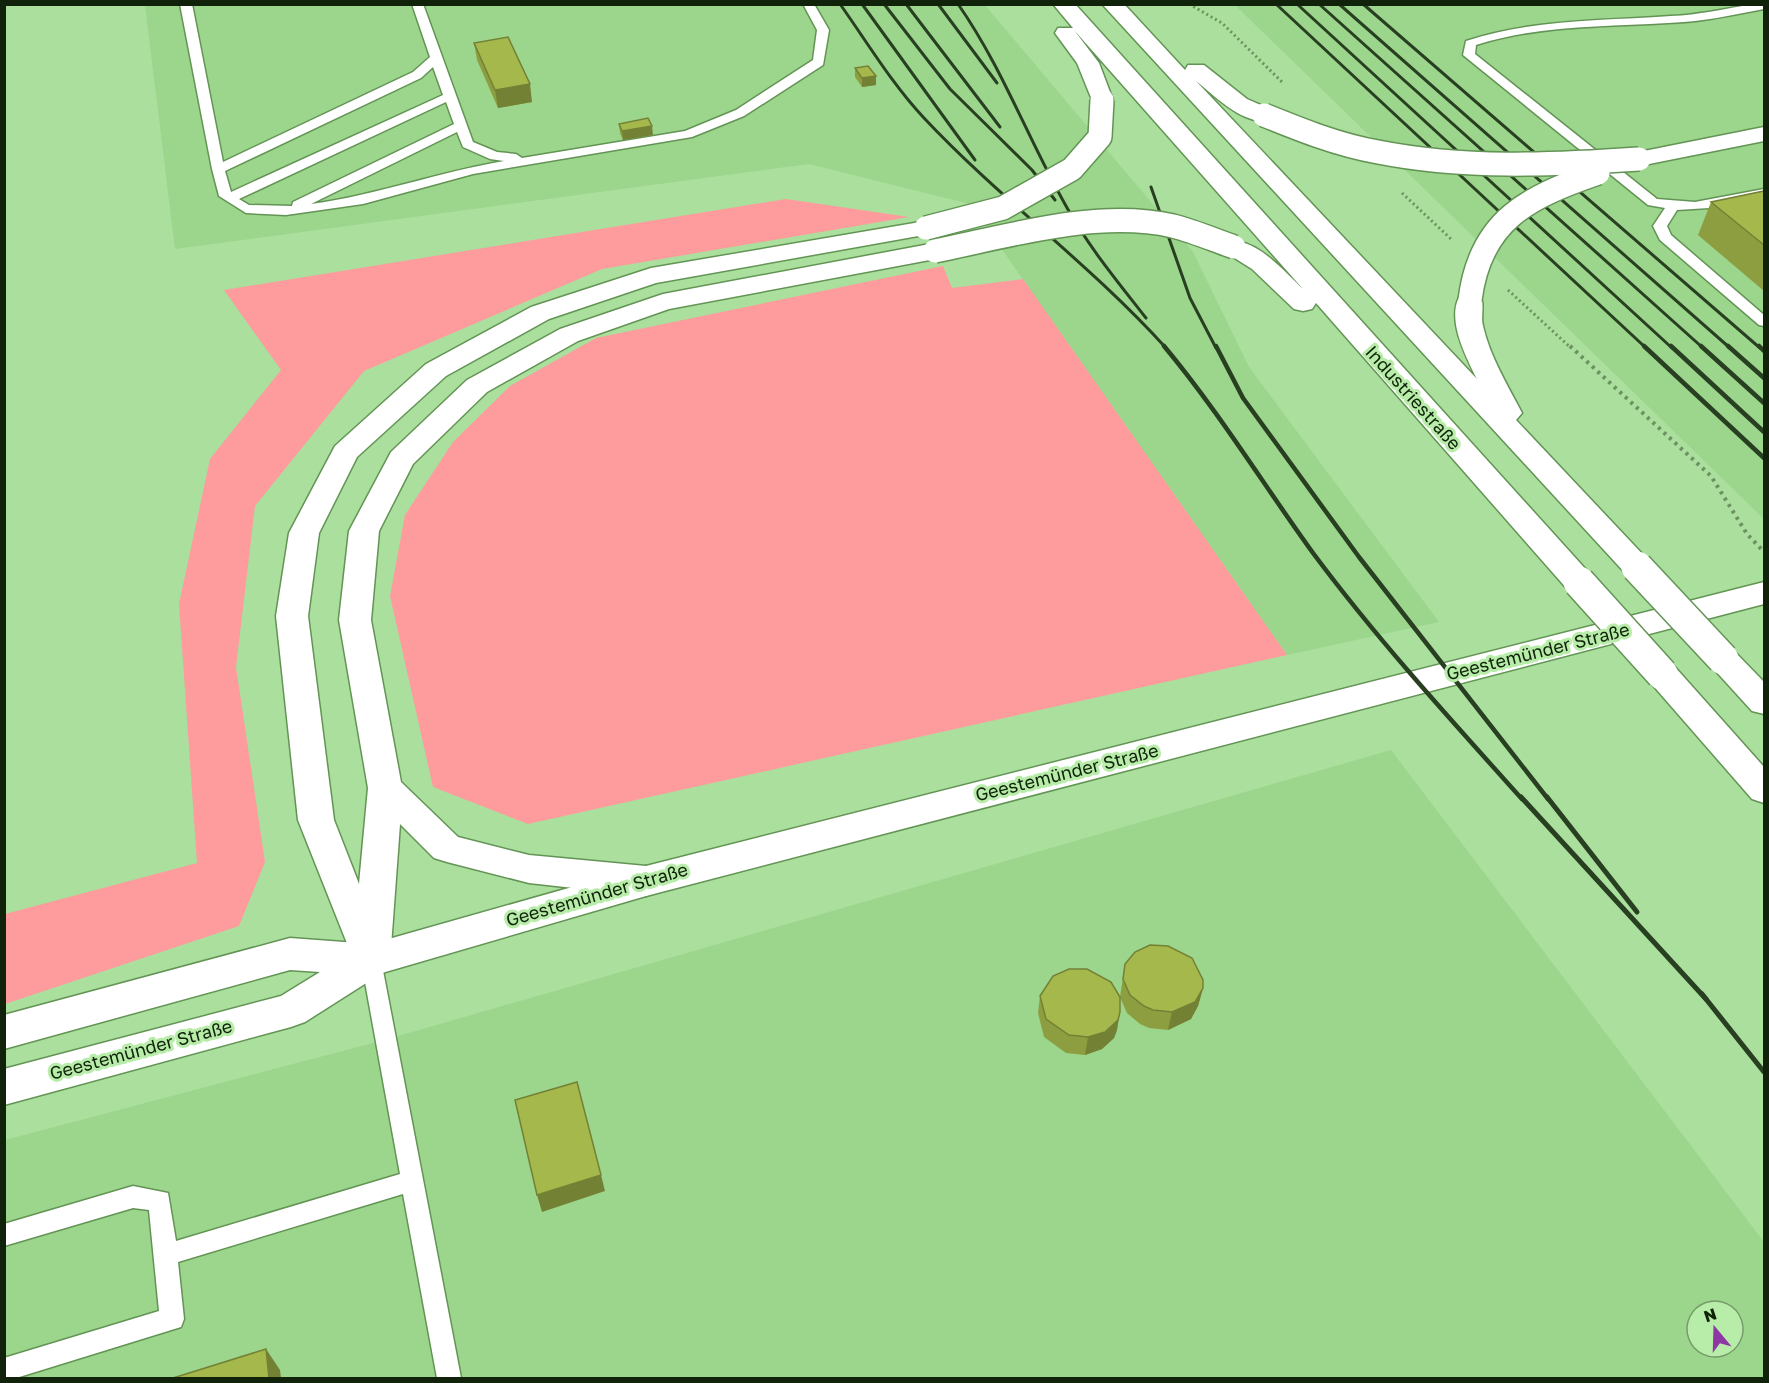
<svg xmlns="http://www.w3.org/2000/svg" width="1769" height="1383" font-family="'Golos Text',sans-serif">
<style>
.built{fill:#9cd58c;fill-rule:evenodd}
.green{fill:#fe9b9d}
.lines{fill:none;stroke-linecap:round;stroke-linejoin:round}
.lane-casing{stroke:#639455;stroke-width:3}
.secondary-casing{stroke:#639455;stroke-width:3}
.highway-casing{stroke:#639455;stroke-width:3}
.path-far1{stroke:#6b9260;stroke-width:3;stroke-dasharray:2 3;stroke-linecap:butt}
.path{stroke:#6b9260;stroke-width:4;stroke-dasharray:3 4.5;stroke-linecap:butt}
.lane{fill:#fff;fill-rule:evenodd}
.secondary{fill:#fff;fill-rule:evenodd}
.highway{fill:#fff;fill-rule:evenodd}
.rail-far2{stroke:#284021;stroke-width:3}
.rail-far1{stroke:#284021;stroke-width:4.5}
.rail{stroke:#284021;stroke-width:5}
.highway-bridge-far1-casing{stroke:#639455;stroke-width:26;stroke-linecap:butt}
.highway-bridge-casing{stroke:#639455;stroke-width:34;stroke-linecap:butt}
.highway-bridge-far1{stroke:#fff;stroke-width:23}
.highway-bridge{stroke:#fff;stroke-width:31}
.wall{fill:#8d9e41}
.shaded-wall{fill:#738135}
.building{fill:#a4b84c;stroke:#738135;stroke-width:1.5}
.labels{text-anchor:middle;stroke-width:6;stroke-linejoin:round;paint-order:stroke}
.street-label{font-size:18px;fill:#10230a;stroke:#b8eca9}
</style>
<rect width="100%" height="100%" fill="#abdf9d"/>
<g class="built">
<polygon points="145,5 985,5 1193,252 1249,367 1439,622 1287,655 970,204 809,164 175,249"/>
<polygon points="1235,5 1764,5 1764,519"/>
<path d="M1391,750l373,492v136h-1759v-238l383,-101zM1697,1311h36v36h-36z"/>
</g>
<g class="green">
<polygon points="786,199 909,217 602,269 364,371 255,506 236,667 265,862 239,926 5,1004 5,914 197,863 179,604 210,459 281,370 224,290"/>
<polygon points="943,266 952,288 1023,279 1287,655 528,824 433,787 390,596 405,515 453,442 510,386 596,338"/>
</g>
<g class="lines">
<defs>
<g id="lane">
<path d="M180,4h12l31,158 190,-90 17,-15 -18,-53h11l50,138 24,10 19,2 6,4 163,-27 51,-21 77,-50 4,-30 -14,-26h11l15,26 -6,35 -79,51 -52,21 -219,37 -110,30 -77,11 -40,-2 -27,-17 -7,-27zM433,67l10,28 -212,97 -6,-21 196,-93zM446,102l8,22 -161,78 -1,4 -43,-1 -10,-6zM457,132l6,15 27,12 14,2c-65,11 -127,34 -193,43z"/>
<path d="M1753,4h11v5c-31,6 -63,13 -96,14 -65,4 -129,2 -192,22l-1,9 182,145 38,3 69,-13v8l-55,11 -32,2 -10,16 4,9 93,80v11l-5,-1 -99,-85 -7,-14 12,-18 -17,-3 -185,-150 3,-14c67,-22 135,-20 205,-25 27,-1 54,-7 82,-12z"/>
<polygon points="371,951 378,954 381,960 461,1378 437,1378 403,1194 178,1262 184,1319 181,1327 16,1378 4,1378 4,1358 159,1311 149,1210 133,1208 4,1246 4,1224 133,1186 168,1193 176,1241 400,1174 361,960 364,954"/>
</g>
<polygon id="secondary" points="1764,582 1764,604 646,896 382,973 305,1022 291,1027 4,1105 4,1069 281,996 320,972 290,970 4,1049 4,1015 290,938 371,944 646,866"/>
<g id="highway">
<path d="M1053,4h22l515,570 5,8 -5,8 -11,3 -11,-3 -252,-287 -4,6 -9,2 -9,-2 -42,-40 -27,-17 -4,-5 4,-5c29,-7 59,29 78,47l-229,-259 25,33 14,37 -3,5h-16l-17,-42 -22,-30 3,-5h15z"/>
<path d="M1102,4h22l61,66 3,-5h16l43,34 25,11 3,5 -3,5c-27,7 -56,-23 -76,-39l281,298c-11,-22 -32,-62 -16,-85l9,-2 9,2c7,10 1,21 4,32 7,31 25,60 39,87l-6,7 132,140 4,7 -4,7 -11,4 -11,-4z"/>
<polygon points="1764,127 1764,141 1639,166 1631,164 1627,159 1631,154 1639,152"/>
<polygon points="926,221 935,223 938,228 935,233 656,283 549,319 446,376 357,457 319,533 308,616 334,820 359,884 368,788 339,620 349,531 391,452 467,380 560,329 663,294 935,243 944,246 948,251 944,256 935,259 669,309 578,341 487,392 413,464 379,531 371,620 401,782 458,837 529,855 646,866 659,871 664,881 659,891 646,896 529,883 447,862 434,858 400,824 390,960 384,971 371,976 358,971 298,820 276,616 289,533 335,446 426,364 531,307 651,268"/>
<polygon points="1723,647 1734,651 1764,682 1764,714 1752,711 1712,667 1707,659 1712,651"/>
<polygon points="1662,662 1674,666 1764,767 1764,803 1752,799 1650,682 1646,674 1650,666"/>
</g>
</defs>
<use href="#lane" class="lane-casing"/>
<use href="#secondary" class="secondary-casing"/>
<use href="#highway" class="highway-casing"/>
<g class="path-far1">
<polyline points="1189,4 1222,23 1282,82"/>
<polyline points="1402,193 1451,239"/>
<polyline points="1508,290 1571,348"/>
</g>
<polyline class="path" points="1570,346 1711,476 1747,534 1764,552"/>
<use href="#lane" class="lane"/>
<use href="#secondary" class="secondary"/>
<use href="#highway" class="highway"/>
<g class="rail-far2">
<path d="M840,4c27,38 52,80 84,114 76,81 167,147 242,230"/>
<polyline points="862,4 975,160"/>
<polyline points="884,4 950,89 1032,170 1055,200"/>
<polyline points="906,4 1000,127"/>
<polyline points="938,4 997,83"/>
<path d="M958,4c44,63 70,135 108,202 22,40 52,76 80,112"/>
<polyline points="1276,4 1646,348"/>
<polyline points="1297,4 1672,348"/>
<polyline points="1319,4 1703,348"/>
<polyline points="1339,4 1730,348"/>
<polyline points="1363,4 1760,348"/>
<polyline points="1151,187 1190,298 1216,348"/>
</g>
<g class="rail-far1">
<path d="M1164,346c55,66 99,138 149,207 64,86 137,166 209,246"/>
<polyline points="1216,346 1243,398 1359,557 1548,799"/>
<polyline points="1644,346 1764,458"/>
<polyline points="1671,346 1764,432"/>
<polyline points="1701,346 1764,403"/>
<polyline points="1728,346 1764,378"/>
<polyline points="1759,346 1764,351"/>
</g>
<g class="rail">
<polyline points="1521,797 1706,999"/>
<polyline points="1547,797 1637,912"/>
<polyline points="1702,994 1764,1072"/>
</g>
<defs>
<g id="highway-bridge-far1">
<path d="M1264,115c37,15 74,30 114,37 86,17 174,13 261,7"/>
<polyline points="926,228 1003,208 1072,169 1100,137 1102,100"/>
<path d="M935,251c74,-15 162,-42 238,-25 20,5 41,14 61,21"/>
<path d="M1470,300c10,-80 58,-103 128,-127"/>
</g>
<g id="highway-bridge">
<polyline points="1637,567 1723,659"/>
<polyline points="1579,582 1662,674"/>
</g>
</defs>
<use href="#highway-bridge-far1" class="highway-bridge-far1-casing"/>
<use href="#highway-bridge" class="highway-bridge-casing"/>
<use href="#highway-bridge-far1" class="highway-bridge-far1"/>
<use href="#highway-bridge" class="highway-bridge"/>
</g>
<g class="wall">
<polygon points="474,43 532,102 498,108 477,60"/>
<polygon points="855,68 876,76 876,85 862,87 855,77"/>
<polygon points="619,124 653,135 623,140 620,133"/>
<polygon points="1764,191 1764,291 1698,235 1711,202"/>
<polygon points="1125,964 1203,988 1198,1006 1191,1019 1168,1030 1149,1028 1140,1024 1127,1013 1120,997 1117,1030 1114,1038 1102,1049 1085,1055 1066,1053 1044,1037 1038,1013 1040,996 1120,997"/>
</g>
<g class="shaded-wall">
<polygon points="876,76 876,85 862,87 862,78"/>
<polygon points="530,84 532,102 498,108 495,90"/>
<polygon points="652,126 653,135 623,140 622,131"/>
<polygon points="1203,988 1198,1006 1191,1019 1168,1030 1172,1012"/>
<polygon points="1120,1012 1117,1030 1114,1038 1102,1049 1085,1055 1088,1037"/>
<polygon points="601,1175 605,1191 542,1212 537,1195"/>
<polygon points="266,1349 280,1370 281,1378 269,1378"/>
</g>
<g class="building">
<polygon points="508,37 530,84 495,90 474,43"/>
<polygon points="868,66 876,76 862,78 855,68"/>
<polygon points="648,118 652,126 622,131 619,124"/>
<polygon points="1764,191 1764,245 1711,202"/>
<polygon points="1150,945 1168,946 1192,958 1203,980 1203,988 1195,1002 1172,1012 1153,1010 1144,1006 1130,995 1123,979 1125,964 1135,952"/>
<polygon points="1069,969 1087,969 1111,982 1120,997 1120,1012 1118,1020 1105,1032 1088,1037 1069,1035 1046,1019 1040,996 1053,976"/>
<polygon points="577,1082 601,1175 537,1195 515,1100"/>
<polygon points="266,1349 269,1378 173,1378"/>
</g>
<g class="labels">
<g class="street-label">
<text transform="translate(1413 398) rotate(48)" y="6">Industriestraße</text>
<text transform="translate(1538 652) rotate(-14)" y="6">Geestemünder Straße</text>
<text transform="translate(1067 773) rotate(-14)" y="6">Geestemünder Straße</text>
<text transform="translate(597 895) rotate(-16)" y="6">Geestemünder Straße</text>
<text transform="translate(141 1050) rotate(-15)" y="6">Geestemünder Straße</text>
</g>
</g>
<rect width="1769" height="1383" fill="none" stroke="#10230a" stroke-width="12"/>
<g transform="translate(1715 1329) rotate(341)"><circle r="28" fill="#b8eca9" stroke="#759c69" stroke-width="1.5"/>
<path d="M0-4.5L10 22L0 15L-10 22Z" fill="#8e37a4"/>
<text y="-9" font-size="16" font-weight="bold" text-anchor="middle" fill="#10230a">N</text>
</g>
</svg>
